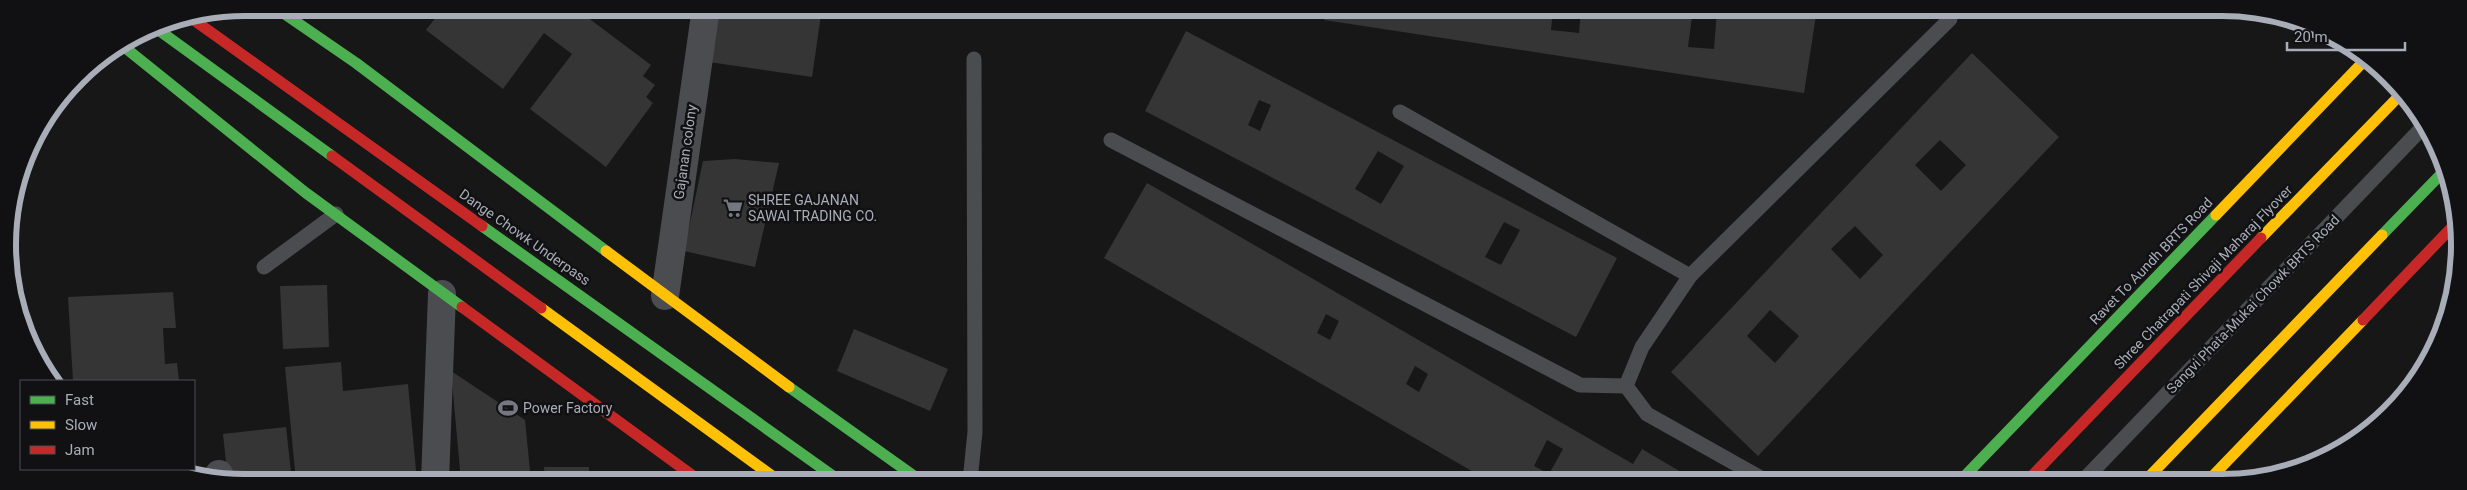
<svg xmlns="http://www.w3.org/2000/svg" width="2467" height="490" font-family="Roboto,sans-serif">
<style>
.building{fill:#353536;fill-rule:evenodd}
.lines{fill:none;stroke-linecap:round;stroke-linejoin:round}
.lane{stroke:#4b4c50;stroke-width:15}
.street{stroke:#4b4c50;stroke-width:28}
.fast{stroke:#4caf50;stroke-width:11}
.slow{stroke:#ffc107;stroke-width:11}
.jam{stroke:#c62828;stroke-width:11}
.labels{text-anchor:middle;stroke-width:5;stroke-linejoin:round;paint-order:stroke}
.street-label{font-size:14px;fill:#a8adb8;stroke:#111113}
.poi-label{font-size:14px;fill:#a8adb8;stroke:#111113;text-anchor:start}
.rim{fill:none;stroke:#a8adb8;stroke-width:6}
</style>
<rect width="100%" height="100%" fill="#171717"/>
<g class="building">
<polygon points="443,8 575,8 651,65 643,76 655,85 646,97 653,103 606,167 530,109 572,54 544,33 503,89 426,30"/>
<polygon points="695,8 822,8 812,77 688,59"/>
<polygon points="1326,9 1553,9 1551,30 1579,33 1581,9 1693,9 1688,47 1714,49 1717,11 1712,9 1817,9 1804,93 1324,20"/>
<path d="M1186,31l431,227 -41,79 -431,-226zM1259,100l12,5 -11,26 -12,-6zM1378,151l26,15 -23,38 -26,-15zM1504,222l16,8 -19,35 -16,-8z"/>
<path d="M1972,53l87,84 -301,319 -87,-84zM1940,140l26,25 -25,26 -26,-26zM1855,226l28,29 -23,24 -29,-30zM1770,310l29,26 -24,27 -28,-27z"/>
<polygon points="735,159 779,163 755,267 684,251 703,161"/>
<path d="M1147,183l486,281 9,-15 56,33 -209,-1 -385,-223zM1326,314l13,7 -9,19 -13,-7zM1415,366l13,8 -9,18 -13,-8zM1547,440l16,9 -14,25 -15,-8z"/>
<polygon points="327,285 329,347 283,349 280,286"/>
<polygon points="173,292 176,328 163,328 165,364 177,363 179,381 73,381 68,297"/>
<polygon points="854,329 948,369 930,411 837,371"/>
<polygon points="341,362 343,391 408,384 417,481 296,481 285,367"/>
<polygon points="451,371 525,420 531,481 461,481"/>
<polygon points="286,427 292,481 228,481 223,434"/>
<polygon points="544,467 589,467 589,481 545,481"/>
</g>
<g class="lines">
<g class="lane">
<polyline points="1400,112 1690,276 1642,347 1626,386 1647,414 1768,482"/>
<polyline points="1111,140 1580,385 1626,386"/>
<polyline points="264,267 336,214"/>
<polyline points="1690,276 1950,19"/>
<polyline points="970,481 975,432 974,59"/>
<polyline points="2082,482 2423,127"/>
</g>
<g class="street">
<polyline points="665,296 706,8"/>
<polyline points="219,474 219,481"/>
<polyline points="435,481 442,294"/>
</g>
<g class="fast">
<polyline points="276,8 356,63 606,251"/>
<polyline points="153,26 332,156"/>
<polyline points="123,46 306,193 462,307"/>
<polyline points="482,226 840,481"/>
<polyline points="2382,235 2445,170"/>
<polyline points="789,387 921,481"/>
<polyline points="1959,482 2216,215"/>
</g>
<g class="slow">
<polyline points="2216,215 2365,60"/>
<polyline points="2261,238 2402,93"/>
<polyline points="606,251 789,387"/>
<polyline points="541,308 779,481"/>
<polyline points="2144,482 2382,235"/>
<polyline points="2207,482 2363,320"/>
</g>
<g class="jam">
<polyline points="191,18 482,226"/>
<polyline points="332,156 541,308"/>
<polyline points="462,307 700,481"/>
<polyline points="2363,320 2454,225"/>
<polyline points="2026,482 2261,238"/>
</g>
</g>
<defs>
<symbol id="supermarket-bare" viewBox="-9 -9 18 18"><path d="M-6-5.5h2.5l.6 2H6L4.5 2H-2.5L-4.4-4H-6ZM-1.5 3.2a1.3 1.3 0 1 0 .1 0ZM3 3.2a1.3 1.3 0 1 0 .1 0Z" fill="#757880" stroke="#111113" stroke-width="2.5" paint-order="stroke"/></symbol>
<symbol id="stadium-bare" viewBox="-9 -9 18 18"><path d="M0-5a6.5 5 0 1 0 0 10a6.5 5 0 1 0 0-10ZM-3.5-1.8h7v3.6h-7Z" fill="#757880" stroke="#111113" stroke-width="2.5" paint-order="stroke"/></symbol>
</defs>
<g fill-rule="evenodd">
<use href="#supermarket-bare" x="719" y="194" width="28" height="28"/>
<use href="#stadium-bare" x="494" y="394" width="28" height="28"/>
</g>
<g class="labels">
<g class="street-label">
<text transform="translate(685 152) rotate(-82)" y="5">Gajanan colony</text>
<text transform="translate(525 237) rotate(35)" y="5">Dange Chowk Underpass</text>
<text transform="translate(2151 261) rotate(-46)" y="5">Ravet To Aundh BRTS Road</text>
<text transform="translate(2203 277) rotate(-46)" y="5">Shree Chatrapati Shivaji Maharaj Flyover</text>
<text transform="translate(2253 304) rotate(-46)" y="5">Sangvi Phata-Mukai Chowk BRTS Road</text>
</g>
<g class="poi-label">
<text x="748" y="205">SHREE GAJANAN<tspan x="748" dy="16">SAWAI TRADING CO.</tspan></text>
<text x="523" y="413">Power Factory</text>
</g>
</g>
<path d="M0 0H2467V490H0ZM245 16H2222A229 229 0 0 1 2451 245V245A229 229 0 0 1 2222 474H245A229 229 0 0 1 16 245V245A229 229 0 0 1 245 16Z" fill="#111113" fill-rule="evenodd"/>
<path class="rim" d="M245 16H2222A229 229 0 0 1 2451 245V245A229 229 0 0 1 2222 474H245A229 229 0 0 1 16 245V245A229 229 0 0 1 245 16Z"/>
<rect x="20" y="380" width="175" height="90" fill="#111113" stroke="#4d4f55"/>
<rect x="30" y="396" width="25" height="8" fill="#4caf50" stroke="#4d4f55"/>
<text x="65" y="405" font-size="15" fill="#a8adb8">Fast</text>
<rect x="30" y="421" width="25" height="8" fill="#ffc107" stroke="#4d4f55"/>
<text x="65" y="430" font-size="15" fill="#a8adb8">Slow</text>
<rect x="30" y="446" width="25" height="8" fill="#c62828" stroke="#4d4f55"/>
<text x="65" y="455" font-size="15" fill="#a8adb8">Jam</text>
<path d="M2287 42v8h118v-8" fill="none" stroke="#a8adb8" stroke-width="2.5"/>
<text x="2294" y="42" font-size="15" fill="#a8adb8" stroke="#111113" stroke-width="4" paint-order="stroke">20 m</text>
</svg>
